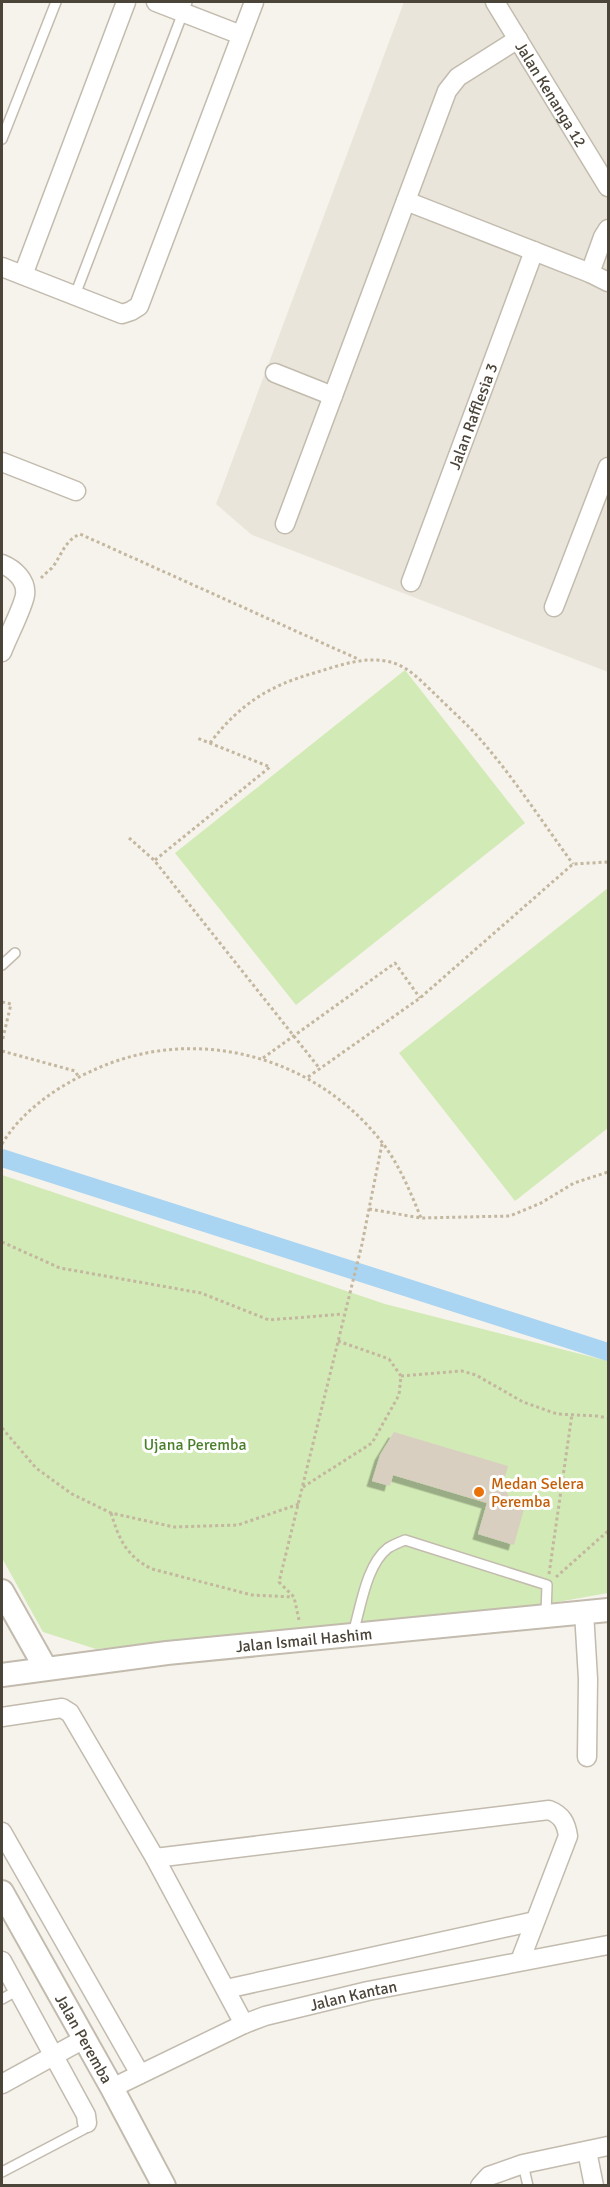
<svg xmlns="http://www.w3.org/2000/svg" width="610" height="2187" font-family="Signika,sans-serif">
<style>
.residential{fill:#eae5da}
.green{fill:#d2eab5}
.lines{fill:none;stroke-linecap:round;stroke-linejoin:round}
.canal{stroke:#a9d4f2;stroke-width:18}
.building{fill:#d8cfc1;filter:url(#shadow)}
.service-casing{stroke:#c2bbae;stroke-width:12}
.minor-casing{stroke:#c2bbae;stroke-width:21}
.tertiary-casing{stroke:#c2bbae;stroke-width:26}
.path{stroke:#c4b79f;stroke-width:3;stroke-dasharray:3 3;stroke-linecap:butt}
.service{stroke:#fff;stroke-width:9}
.minor{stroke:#fff;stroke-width:18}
.tertiary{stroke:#fff;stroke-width:22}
.food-dot{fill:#e8710a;stroke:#fff;stroke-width:2}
.labels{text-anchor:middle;stroke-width:6;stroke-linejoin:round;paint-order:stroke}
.street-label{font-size:16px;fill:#4b4439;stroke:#fff}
.park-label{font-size:16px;fill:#4a7f2a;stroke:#fff}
.food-label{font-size:16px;fill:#c56008;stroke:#fff;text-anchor:start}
</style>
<defs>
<filter id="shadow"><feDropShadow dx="-5.5" dy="5.5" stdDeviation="0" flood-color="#0004"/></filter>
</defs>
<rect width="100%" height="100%" fill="#f6f3ec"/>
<polygon class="residential" points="404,2 608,2 608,672 252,535 216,504"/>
<g class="green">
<polygon points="405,670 525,823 296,1005 175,853"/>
<polygon points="608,888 608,1128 515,1201 399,1053"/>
<polygon points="2,1175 385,1304 608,1361 608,1593 552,1603 96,1649 43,1632 2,1558"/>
</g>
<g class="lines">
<polyline class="canal" points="2,1158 608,1352"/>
</g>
<polygon class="building" points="394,1432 508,1466 503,1484 509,1497 526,1502 514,1545 478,1534 487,1503 393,1475 390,1486 372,1481 380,1455"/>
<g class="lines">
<defs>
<g id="service">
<polyline points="2,139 56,2"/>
<polyline points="75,295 187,2"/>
<polyline points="2,965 15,953"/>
<path d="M353,1633c8,-26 13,-68 35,-85 5,-3 12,-6 17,-8l142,45 -1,30"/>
<polyline points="2,1999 18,1990"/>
<polyline points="523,2164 528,2186"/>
<polyline points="2,2172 84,2129 87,2123"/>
</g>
<g id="minor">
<polyline points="156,2 241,35"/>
<path id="s1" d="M495,2l113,185"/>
<polyline points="406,201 590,273 608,282"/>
<polyline points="2,267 122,314 131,311 139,306 254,2"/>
<polyline points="590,273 603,237 608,229"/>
<polyline points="23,275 126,2"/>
<polyline points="275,373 333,396"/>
<polyline points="2,462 76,491"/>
<polyline points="285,524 447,91 458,77 518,39"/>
<path d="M2,564c12,5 25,16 23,31 -2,13 -18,43 -23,57"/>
<path id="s2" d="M411,582l123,-331"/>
<polyline points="554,607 608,467"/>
<polyline points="584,1612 588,1679 587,1757"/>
<polyline points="2,1717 62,1708 70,1713 155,1858 244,2024"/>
<polyline points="2,1832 140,2074"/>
<path d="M155,1858l394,-48c13,5 17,13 19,26l-48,125"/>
<polyline points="2,1961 86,2115 87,2123"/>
<polyline points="226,1989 535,1921"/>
<polyline points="2,2084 84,2039"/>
<path id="s3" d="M112,2088l132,-64 21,-8 103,-25 240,-46"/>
<polyline points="587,2151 594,2186"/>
<polyline points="480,2186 489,2176 523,2164 608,2146"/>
</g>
<g id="tertiary">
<polyline points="2,1591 46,1669"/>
<path id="s4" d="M2,1675l165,-22 441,-43"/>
<path id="s5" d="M2,1892l110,196 52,98"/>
</g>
</defs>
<use href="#service" class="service-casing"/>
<use href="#minor" class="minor-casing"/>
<use href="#tertiary" class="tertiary-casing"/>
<g class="path">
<path d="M41,578c3,-3 7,-7 11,-10 10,-13 12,-27 28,-34l278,125"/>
<path d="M210,743c29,-38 58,-57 104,-70 27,-8 57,-20 85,-8 15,7 27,21 39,32 10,10 22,21 33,32 38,41 69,90 102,135"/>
<polyline points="129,838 154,860 320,1069"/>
<polyline points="155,860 270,767 197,738"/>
<polyline points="2,1002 11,1004 2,1042"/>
<polyline points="2,1051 75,1071 78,1076"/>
<polyline points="263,1058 395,963 420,998"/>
<polyline points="308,1077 420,998 573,864 608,862"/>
<path d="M2,1144c20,-34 59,-60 94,-75 100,-45 218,-13 285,72 18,23 29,50 40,77"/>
<polyline points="369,1209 421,1218 510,1216 541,1203 574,1183 608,1172"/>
<polyline points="2,1242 60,1268 201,1293 269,1320 343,1314"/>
<polyline points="401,1376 462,1371 476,1375 523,1402 557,1414 597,1416 608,1418"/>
<polyline points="2,1428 36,1468 72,1494 111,1513 174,1527 238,1525 299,1504"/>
<polyline points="303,1487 372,1443 399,1395 401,1376 389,1359 338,1341"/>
<path d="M111,1513c8,26 15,43 41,56l100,26 41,2"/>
<polyline points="549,1574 572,1414"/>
<polyline points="556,1577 608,1531"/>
<polyline points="299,1620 294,1597 279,1582 362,1244 382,1144"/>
</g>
<use href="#service" class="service"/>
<use href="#minor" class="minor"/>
<use href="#tertiary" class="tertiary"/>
</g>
<circle class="food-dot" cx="479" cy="1492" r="6"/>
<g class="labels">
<g class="street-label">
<text dy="6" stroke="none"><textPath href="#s1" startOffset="108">Jalan Kenanga 12</textPath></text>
<text dy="6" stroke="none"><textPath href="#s2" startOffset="177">Jalan Rafflesia 3</textPath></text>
<text dy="6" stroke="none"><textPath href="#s4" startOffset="304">Jalan Ismail Hashim</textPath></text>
<text dy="6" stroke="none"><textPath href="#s3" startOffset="260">Jalan Kantan</textPath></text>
<text dy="6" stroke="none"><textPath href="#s5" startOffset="168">Jalan Peremba</textPath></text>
</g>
<g class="park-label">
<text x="195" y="1450">Ujana Peremba</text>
</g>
<g class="food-label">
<text x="491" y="1489">Medan Selera<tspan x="491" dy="18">Peremba</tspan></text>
</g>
</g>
<rect width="610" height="2187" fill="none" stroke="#4b4439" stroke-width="6"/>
</svg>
